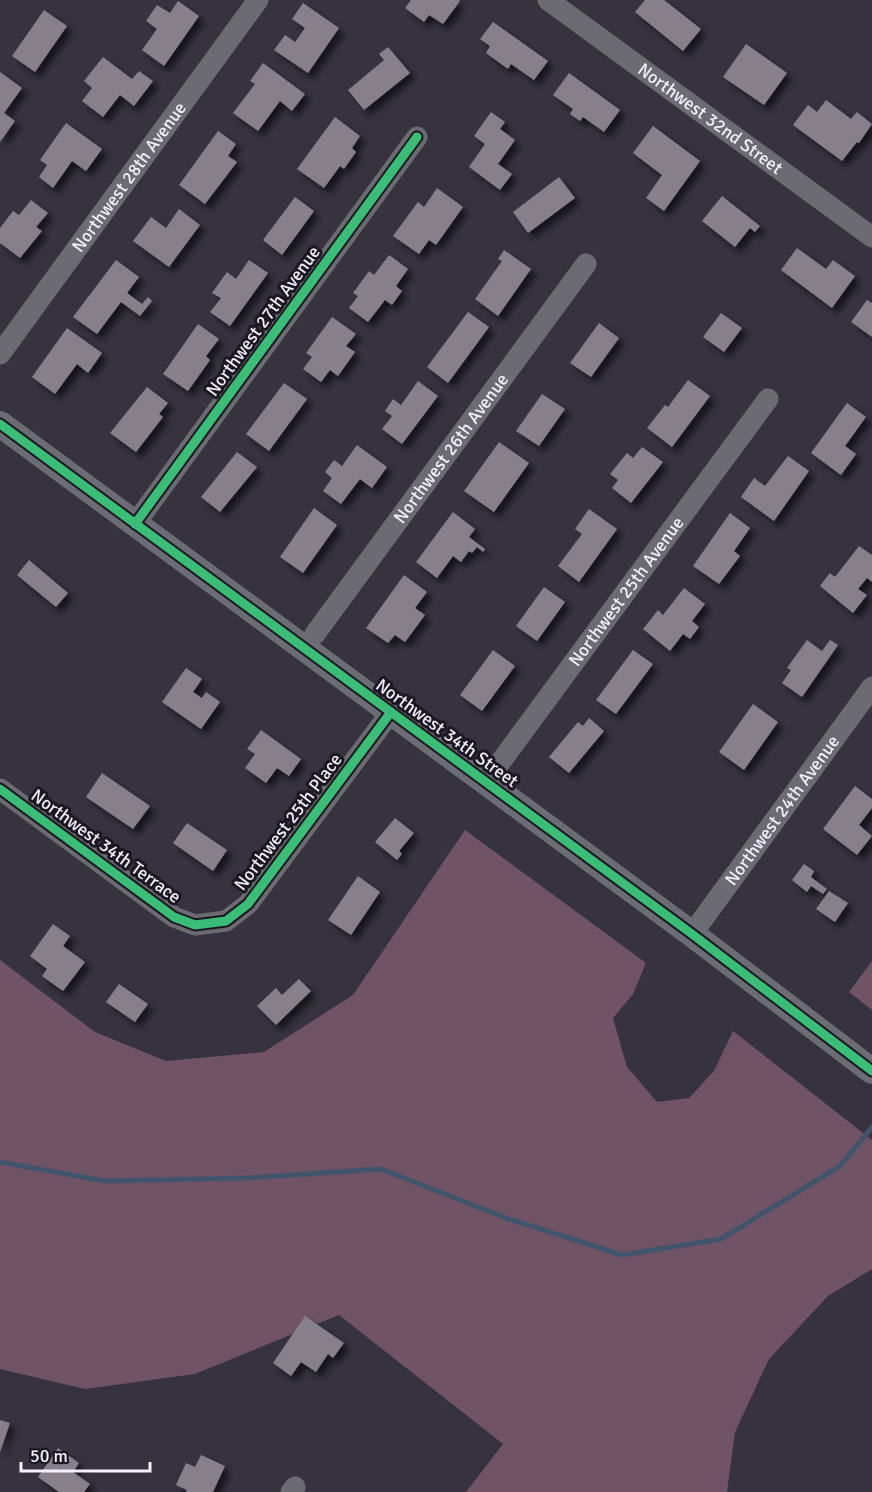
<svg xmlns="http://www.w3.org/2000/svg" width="872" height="1492" font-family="Signika,sans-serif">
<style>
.forest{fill:#705465}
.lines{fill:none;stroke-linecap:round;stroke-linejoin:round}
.stream{stroke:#40556c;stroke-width:5}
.building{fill:#85808a;filter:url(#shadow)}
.minor{stroke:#6b6b71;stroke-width:21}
.major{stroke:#6c6c75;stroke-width:26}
.cycleway-casing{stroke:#1b1822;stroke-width:13}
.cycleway{stroke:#3abd76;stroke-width:9}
.labels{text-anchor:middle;stroke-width:6;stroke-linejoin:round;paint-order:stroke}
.street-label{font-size:18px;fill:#f3effe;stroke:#1b1822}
</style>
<defs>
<filter id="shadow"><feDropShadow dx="5.5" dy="5.5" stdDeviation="3" flood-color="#0009"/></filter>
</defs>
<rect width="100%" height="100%" fill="#36333f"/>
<g class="forest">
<polygon points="465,830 646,963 633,994 613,1018 627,1067 657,1102 689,1098 714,1071 733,1031 872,1140 872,1269 828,1296 769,1359 735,1432 727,1492 466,1492 503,1444 339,1315 195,1374 85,1389 0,1369 0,960 95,1032 166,1061 264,1052 353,995"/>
<polygon points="872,961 872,1010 849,992"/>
</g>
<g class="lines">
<polyline class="stream" points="0,1162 105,1181 247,1178 381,1169 506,1218 622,1255 721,1239 840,1166 872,1127"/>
</g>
<g class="building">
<polygon points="411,0 458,0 460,1 443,24 429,15 424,22 405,8"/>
<polygon points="645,0 664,0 701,29 683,51 635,12"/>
<polygon points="178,1 199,16 164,66 142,50 157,29 146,21 157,5 170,13"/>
<polygon points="303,3 339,28 308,73 274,50 285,35 295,42 305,28 292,19"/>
<polygon points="44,10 67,26 35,72 12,56"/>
<polygon points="493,22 548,61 534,80 511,64 508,69 486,53 490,46 480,39"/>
<polygon points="746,44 787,73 764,105 723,77"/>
<polygon points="388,47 410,73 364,110 348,90 384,60 379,54"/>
<polygon points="103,57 132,79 139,71 153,81 134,106 120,95 103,117 82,101 92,88 84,81"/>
<polygon points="263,63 305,94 292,111 280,101 258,131 233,113 255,84 250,81"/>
<polygon points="0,72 22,88 4,113 15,121 0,142"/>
<polygon points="569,73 620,110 604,132 583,117 580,121 570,114 573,109 553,95"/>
<polygon points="826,100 851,119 857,112 872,124 859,143 857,142 842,161 793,125 808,105 817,112"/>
<polygon points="491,112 505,122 500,129 515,140 498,164 512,174 500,190 469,167 485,144 474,136"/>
<polygon points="335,117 360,136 352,148 356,152 344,169 340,166 324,188 297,169"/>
<polygon points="66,123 102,149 86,171 72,161 53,188 39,177 47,165 40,160"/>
<polygon points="653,126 700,161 664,211 646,198 662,175 633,153"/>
<polygon points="218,131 236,144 228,156 237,162 205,204 179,185"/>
<polygon points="559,177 575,198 528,233 513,212"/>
<polygon points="437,188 463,207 436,245 429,240 419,254 393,236 418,202 424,207"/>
<polygon points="722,196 760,226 755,232 750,228 735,247 702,221"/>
<polygon points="295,197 314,211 282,255 263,240"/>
<polygon points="31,200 48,213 36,227 42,231 20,258 0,243 0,228 13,211 19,215"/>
<polygon points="179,209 200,225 169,267 133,241 151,217 166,228"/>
<polygon points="797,248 826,269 833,260 855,276 832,308 781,270"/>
<polygon points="504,250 531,269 498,316 475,299 502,261 498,259"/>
<polygon points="389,255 408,269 396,286 402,291 392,305 385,300 368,322 349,308 358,296 353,293 369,271 374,275"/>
<polygon points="116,260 139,277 127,293 142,304 148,297 152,301 140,316 121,302 97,334 73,317"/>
<polygon points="249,260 268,273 230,326 210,312 221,298 212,293 227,272 236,279"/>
<polygon points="867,300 872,303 872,337 851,322"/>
<polygon points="468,312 489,327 448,383 427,367"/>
<polygon points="721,313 742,328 724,352 703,337"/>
<polygon points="332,317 356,334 346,346 355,352 338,376 330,370 321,382 303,369 312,357 306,353"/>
<polygon points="599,323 619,338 591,377 570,363"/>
<polygon points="198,324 219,339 206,356 210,360 188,391 163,374"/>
<polygon points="67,328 102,353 88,373 77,364 55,394 32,377"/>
<polygon points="688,380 710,396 672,447 647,428 665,405 668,407"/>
<polygon points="418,381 438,396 402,444 382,429 392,416 385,411 393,399 401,405"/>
<polygon points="284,383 307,399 269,451 246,434"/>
<polygon points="147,387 168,403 159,414 163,417 136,452 110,433"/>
<polygon points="542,394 565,409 539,446 516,431"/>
<polygon points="847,403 866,417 845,446 856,454 841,475 811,453"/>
<polygon points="499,442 529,463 494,512 464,491"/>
<polygon points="357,445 387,467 372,488 360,479 341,504 323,491 332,478 325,472 334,460 342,466"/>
<polygon points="642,447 663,462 631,503 612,488 618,480 610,474 627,453 633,458"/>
<polygon points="237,452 257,467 220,512 201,497"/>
<polygon points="788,456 809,471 774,521 741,497 754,478 765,486"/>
<polygon points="314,508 337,525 303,573 280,557"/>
<polygon points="589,509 617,529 579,582 558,566 582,534 575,529"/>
<polygon points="453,512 475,529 469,537 485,549 483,552 477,547 472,553 469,551 461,562 453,556 437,578 416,562"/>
<polygon points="730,513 750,528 734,551 740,556 719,584 693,566"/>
<polygon points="859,546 872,555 872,582 867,578 858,589 867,595 853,613 820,586 830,573 835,577"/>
<polygon points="29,560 68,593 56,607 17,575"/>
<polygon points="404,575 427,592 415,608 425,615 405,642 395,635 388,643 366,628"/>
<polygon points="544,587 565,602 537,641 516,626"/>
<polygon points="684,588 705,604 692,621 699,627 690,639 683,634 670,651 643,629 658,610 663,615"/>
<polygon points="807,640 822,651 830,640 838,645 802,697 782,683 791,670 787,668"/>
<polygon points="493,650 515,666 482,711 460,695"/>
<polygon points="633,650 653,664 616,714 596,700"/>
<polygon points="186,668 202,679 193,692 202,698 206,692 220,702 201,729 162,702"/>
<polygon points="753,704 778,722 744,770 719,752"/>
<polygon points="589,718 604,731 569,773 549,757 578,722 583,726"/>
<polygon points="261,730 301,759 289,776 277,768 266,783 245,768 255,754 247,749"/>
<polygon points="102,773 150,806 133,829 86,797"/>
<polygon points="855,786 872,799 872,808 859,825 872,836 857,855 823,829"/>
<polygon points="395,818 414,833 399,851 402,854 397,860 375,842"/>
<polygon points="187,823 227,850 213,871 173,843"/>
<polygon points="804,864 814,871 811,877 827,889 823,894 811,886 807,892 792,880"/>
<polygon points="358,876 380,892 351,935 328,920"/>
<polygon points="829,891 848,903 835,922 816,909"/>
<polygon points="53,924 70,936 63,946 85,962 63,991 42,976 47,969 30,956"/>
<polygon points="299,979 311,991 276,1025 257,1006 276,988 282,995"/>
<polygon points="119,984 148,1004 135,1022 106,1002"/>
<polygon points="305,1316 344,1343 333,1358 328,1354 316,1372 301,1362 291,1376 273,1363"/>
<polygon points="0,1420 10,1423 0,1452"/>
<polygon points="58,1448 79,1463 73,1472 90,1484 84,1492 59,1492 38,1477"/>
<polygon points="201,1455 225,1466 213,1492 186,1492 187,1490 176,1485 186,1463 195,1467"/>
</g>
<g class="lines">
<g class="minor">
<path id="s1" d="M548,0l324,237"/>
<path id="s2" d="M0,354l258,-354"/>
<polyline points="135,524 417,137"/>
<path id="s3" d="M315,634l271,-370"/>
<path id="s4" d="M485,783l283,-384"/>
<polyline points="0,789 174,917 195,925 226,921 248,904 391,712"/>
<path id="s5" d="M692,934l180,-247"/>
<polyline points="291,1492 295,1487"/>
</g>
<polyline class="major" points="0,424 692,934 872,1071"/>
<defs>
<g id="cycleway">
<polyline points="0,424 692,934 872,1071"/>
<polyline points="135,524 417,137"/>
<polyline points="0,789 174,917 195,925 226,921 248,904 391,712"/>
</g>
</defs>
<use href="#cycleway" class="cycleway-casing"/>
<use href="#cycleway" class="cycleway"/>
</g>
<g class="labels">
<g class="street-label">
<text dy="6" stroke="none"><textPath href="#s1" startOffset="201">Northwest 32nd Street</textPath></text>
<text dy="6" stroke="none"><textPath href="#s2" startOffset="219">Northwest 28th Avenue</textPath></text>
<text transform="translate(263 321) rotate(-54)" y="6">Northwest 27th Avenue</text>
<text dy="6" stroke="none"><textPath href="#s3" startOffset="230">Northwest 26th Avenue</textPath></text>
<text dy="6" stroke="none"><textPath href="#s4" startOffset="238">Northwest 25th Avenue</textPath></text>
<text transform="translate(447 733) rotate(36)" y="6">Northwest 34th Street</text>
<text dy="6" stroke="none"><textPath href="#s5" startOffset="153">Northwest 24th Avenue</textPath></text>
<text transform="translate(288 822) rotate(-53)" y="6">Northwest 25th Place</text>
<text transform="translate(106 846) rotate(36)" y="6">Northwest 34th Terrace</text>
</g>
</g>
<path d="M21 1462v9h129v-9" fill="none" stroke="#f3effe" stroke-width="3"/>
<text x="30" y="1462" font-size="18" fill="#f3effe" stroke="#1b1822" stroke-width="4.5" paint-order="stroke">50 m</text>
</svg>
